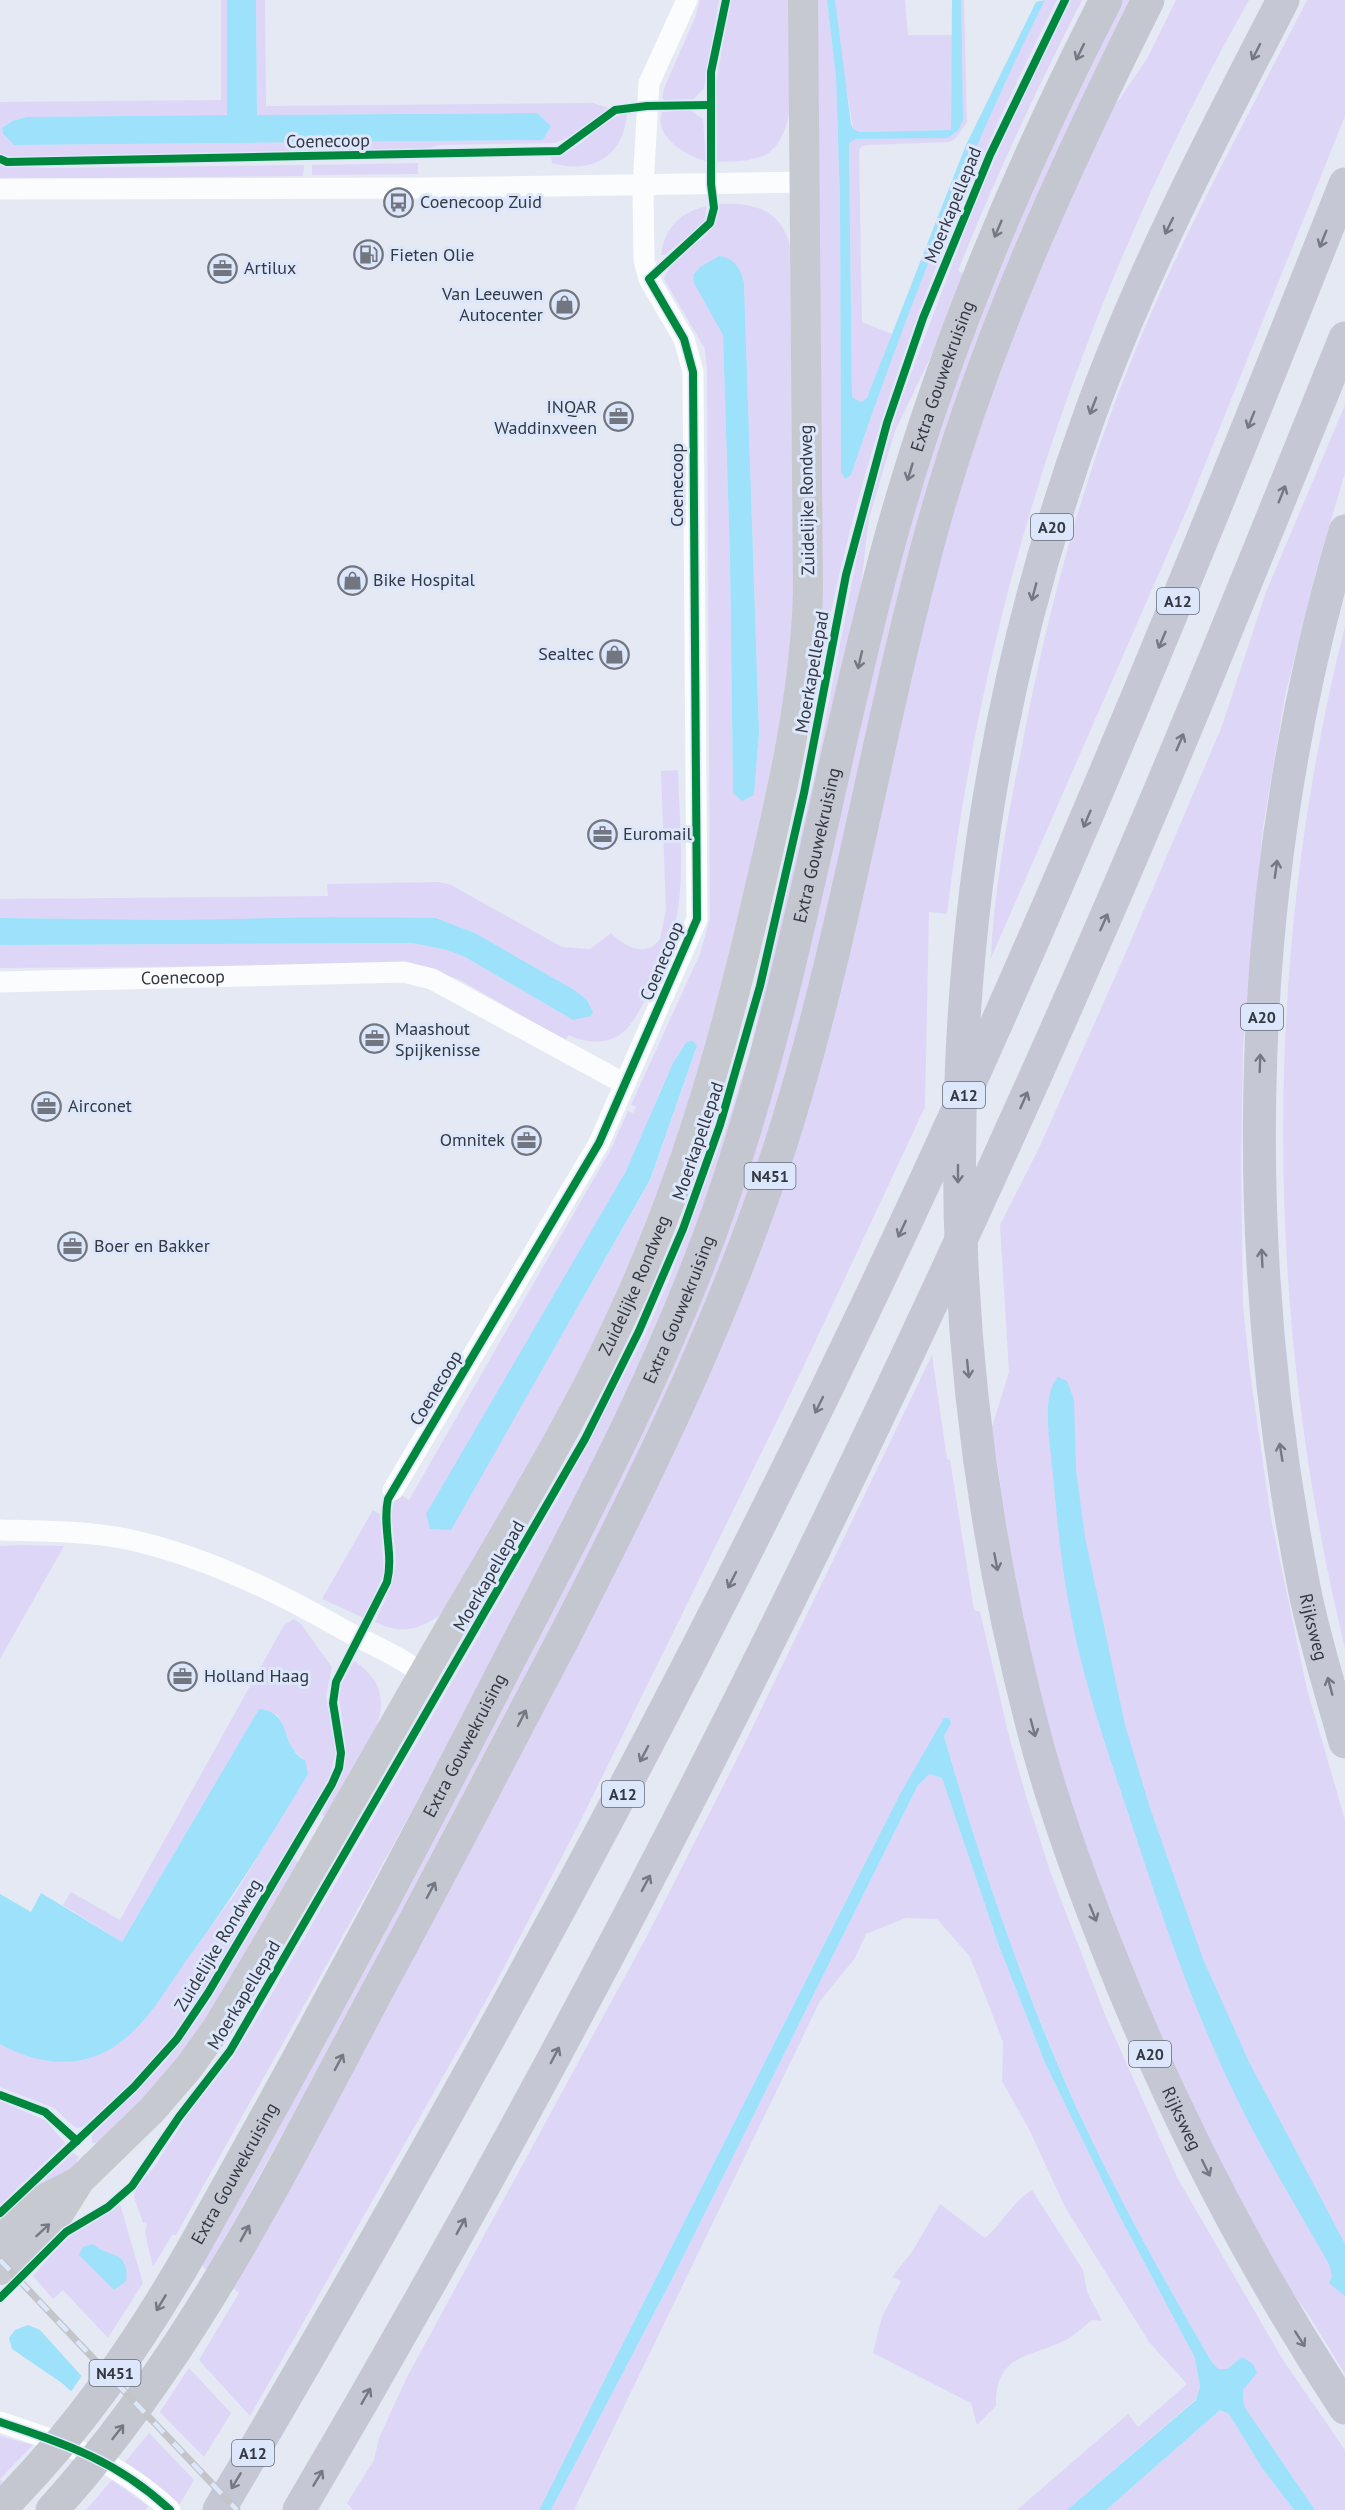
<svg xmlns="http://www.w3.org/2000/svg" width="1345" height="2510" font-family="'PT Sans',sans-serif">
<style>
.green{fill:#ded6f6;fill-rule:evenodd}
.water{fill:#9de1fa}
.pier{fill:#e4e9f4}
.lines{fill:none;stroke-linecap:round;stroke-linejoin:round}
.minor{stroke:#fbfcfd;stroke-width:21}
.secondary{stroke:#c7c9d0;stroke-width:30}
.primary{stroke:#c4c7d0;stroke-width:33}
.motorway{stroke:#c6c7d5;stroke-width:33}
.rail-casing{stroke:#c4c5c9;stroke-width:7}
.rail{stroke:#dde7fb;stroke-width:4.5;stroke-dasharray:14;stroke-linecap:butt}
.cycleway-casing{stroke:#dde7fb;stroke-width:11}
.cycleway{stroke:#00873e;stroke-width:8}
.oneway{stroke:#747882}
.oneway2{stroke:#757884}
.oneway3{stroke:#767982}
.labels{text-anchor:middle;stroke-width:6;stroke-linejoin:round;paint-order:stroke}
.shield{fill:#dde7fb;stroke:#666c7a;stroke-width:1.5}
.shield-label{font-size:16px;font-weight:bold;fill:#333842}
.street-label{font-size:18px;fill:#333842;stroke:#dde7fb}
.poi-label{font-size:18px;fill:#333842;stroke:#dde7fb;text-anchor:start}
</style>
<rect width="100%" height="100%" fill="#e4e9f4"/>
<g class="green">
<polygon points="221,0 227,0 227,115 26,117 11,121 2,128 3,134 14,145 543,140 551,126 537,113 257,115 256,0 265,0 266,106 593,103 609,108 571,136 555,143 440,145 416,152 8,157 0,154 0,102 221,100"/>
<polygon points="700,0 719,0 704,88 694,99 664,100 662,97 665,86 695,18"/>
<path d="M731,0h60c0,39 12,132 -24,154 -15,8 -33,7 -50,8l-1,-80z"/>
<path d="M814,0h13l9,78 4,122 1,272 10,3c55,-162 117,-322 194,-475h12c-105,208 -191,423 -234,652h-4z"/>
<polygon points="835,0 905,0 908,35 952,35 951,130 860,132 853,129 836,22"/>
<polygon points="961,0 964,0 967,122 956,138 950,142 869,145 862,146 859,150 862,322 892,334 867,398 861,402 852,397 849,143 856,139 955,134 961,41"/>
<path d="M1070,0h12c-45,88 -87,178 -124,271l5,2 -29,77 -39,81 -26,87 -8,68c-50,219 -92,443 -170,655 -46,124 -108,242 -168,360 -110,214 -230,423 -347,634h-4l-19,32 -8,-34 2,-11 -4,1 -9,-26 1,-7 19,-23 33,-51 46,-59 37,-60 297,-514 78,-148 24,-55 55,-146 25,-79 65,-276 46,-238 38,-133 76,-201 40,-91z"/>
<polygon points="1121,0 1133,0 1060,149 795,1049 728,1256 630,1476 319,2068 207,2270 200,2264 672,1364 937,429 1005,246"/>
<path d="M1176,0h73c-161,285 -263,589 -302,914l-18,-2 -4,195 -124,265 -223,454 -87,166 -241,424 -51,-56 40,-67 -6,-5 20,-40 435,-827 209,-694 66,-254 61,-170 77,-177 47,-69z"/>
<path d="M1307,0h38v116l-157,391 -197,451c3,-71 17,-142 31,-212 26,-137 62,-273 116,-402 49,-118 111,-230 169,-344z"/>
<path d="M690,110l13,9 3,42c-19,-4 -53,-25 -44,-49z"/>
<path d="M627,113c-3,43 -35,62 -75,50l-1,-7c32,-3 47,-37 76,-43z"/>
<polygon points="418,163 418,174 312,175 312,165"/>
<polygon points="0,165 45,168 304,165 303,176 0,179"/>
<path d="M718,204c40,-2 65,7 74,49l4,341 -4,64 -17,108 -50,208 -49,171 -51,134 -85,173 -97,161c-24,17 -41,22 -68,9 7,-17 18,-35 20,-53 4,-26 -11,-51 3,-76l11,7 202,-351 17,-38 5,2 3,-6 -5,-2 69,-151 10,-35 -3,-549 -2,-21 -41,-70c11,-33 56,-36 54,-75zM719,256l25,27 15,450 -5,62 -21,-2 -3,-235 -7,-223 -30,-60 7,-8zM692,1040l5,7 -47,134 -199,348c64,-132 132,-264 193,-398 8,-18 32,-85 48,-91z"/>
<path d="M707,206l-3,17 -39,32h-4c3,-27 21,-44 46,-49z"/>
<polygon points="1345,405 1345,473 1316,571 1285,696 1263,827 1243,1048 1241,1162 1243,1305 1250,1372 1271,1518 1307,1689 1345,1820 1345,2265 1343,2294 1345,2296 1345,2374 1308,2314 1249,2232 1213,2159 1077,1844 1022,1634 992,1427 1009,1372 1000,1225 1040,1146 1123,959 1222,726 1266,592"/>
<path d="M1345,626v1022c-81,-332 -84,-689 0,-1022z"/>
<path d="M678,770c1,43 6,89 1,132 -2,29 -35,116 -58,132 -16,11 -36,9 -52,1l-4,5 -105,-60 -24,-9 -39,-6 -397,3v-23l412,-2 35,7 18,7 108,63 18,-10 -2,-7 -13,-12 -101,-58 -39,-15 -258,2 -178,-2v-19l328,-3 -1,-12 112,-2 12,3 111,62 28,2 21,-16c13,13 35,26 49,6l6,-29 -5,-139z"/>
<path d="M932,1355l15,104 3,1 24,150 6,2 29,124 17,60 24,75 55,144 73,164 105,181 62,90v60h-30l-71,-104 -1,-16 13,-17 -14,-16 -15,12h-10l-6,-8c-59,-102 -117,-206 -161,-316 -42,-101 -76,-204 -106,-309l7,-13 -51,71 -361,716h-186l-6,-7 27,-43 5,-22 28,-61 240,-441 96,-189z"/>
<polygon points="373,1510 380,1514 384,1573 364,1618 322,1599"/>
<polygon points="20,1545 64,1546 0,1659 0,1546"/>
<path d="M294,1619l7,5 31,43 -6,30 10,53 -6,26 -121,205 -36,54 -37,43 -53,49 -7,1 -22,-20 -54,-21v-43c29,16 54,19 86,14l104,-103 45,-61 73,-120 -3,-14 -12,-10 -15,-35 -19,-6 -137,233 -59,-37 8,-13 49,28 164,-295z"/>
<path d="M354,1661c45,30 25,65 4,102 -10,18 -20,36 -30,54l-6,-2 22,-46 2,-20 -8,-59z"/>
<polygon points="928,1774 942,1778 999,1946 1045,2063 1119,2215 1195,2358 1200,2388 1196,2399 1067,2510 1017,2510 1128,2414 1138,2427 1187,2384 1149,2342 1065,2207 1030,2131 1002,2081 1003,2042 970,1957 937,1919 906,1918 866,1934 855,1958 820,2001 574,2510 551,2510 672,2279 918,1785"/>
<polygon points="294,1858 299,1864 187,2050 102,2142 92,2143 92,2135 165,2062 205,2009"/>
<polygon points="0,2101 45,2120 65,2143 0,2205"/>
<polygon points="73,2153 79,2157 75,2165 0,2227 0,2220"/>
<path d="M1032,2190l51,80 4,22 15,29 -10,-1c-8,6 -17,15 -26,20 -38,18 -71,14 -70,66l-19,19 -6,-22 -98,-50 9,-36 19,-36 -9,-4 20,-25 28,-48 45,34c18,-15 26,-35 47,-48z"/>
<path d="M120,2204l23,79 -35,55 -45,-48 -10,9 -20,-23 36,-41 27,-14zM95,2246l30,16 1,19z"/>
<polygon points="189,2368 231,2413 204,2457 160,2412"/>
<polygon points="1220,2410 1229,2414 1262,2468 1294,2510 1106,2510"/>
<polygon points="149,2433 194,2480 178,2507 144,2475 125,2462"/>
<polygon points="0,2436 33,2445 0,2479 3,2482 0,2485"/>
<polygon points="112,2480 148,2506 145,2510 86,2510"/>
</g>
<g class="water">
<polygon points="227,0 256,0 257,115 537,113 551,126 543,140 14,145 3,134 2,128 12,121 26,117 227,115"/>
<path d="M827,0h8l16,124 2,5 7,3 91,-2 1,-130h9l2,119 -5,12 -11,7 -91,1 -7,4 3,254 9,5 6,-4 3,-8 96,-245 70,-143 9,-2c-77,154 -139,313 -194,475l-6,4 -4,-7 -1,-272 -4,-122z"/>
<path d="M719,256c16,2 21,12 25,27l15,450 -5,62 -12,6 -9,-8 -3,-235 -7,-223 -29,-52 -1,-8 7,-8z"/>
<polygon points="332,917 436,918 475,933 576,991 587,1000 593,1012 591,1016 573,1020 465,957 447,950 412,943 0,945 0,918 178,920"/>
<polygon points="692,1040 697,1046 650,1180 451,1530 430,1529 426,1514 625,1173 673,1063 686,1043"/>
<path d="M1058,1377l9,4 7,19 2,70 9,67 40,188 25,83 53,151 46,103 96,182v52l-16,-13 3,-6 -2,-11c-35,-62 -73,-123 -103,-188 -37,-79 -65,-162 -92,-244 -24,-74 -51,-147 -65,-224 -9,-45 -13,-91 -17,-136 -2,-25 -13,-79 5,-97z"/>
<path d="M259,1709c34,3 20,37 46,51l3,14c-37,62 -74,122 -117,180 -26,35 -46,77 -86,98 -34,17 -74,10 -105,-8v-150l31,18 10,-19 81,49z"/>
<path d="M944,1718h5l2,5 -7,13c30,105 64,208 106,310 44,109 102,213 161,315l7,8h9l15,-12 11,7 4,9 -14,17 1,16 71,104h-21l-32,-42 -33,-54 -9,-4 -114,100h-39l129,-110 4,-13 -5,-29 -76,-143 -74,-152 -46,-117 -57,-168 -13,-4 -11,11 -246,494 -121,231h-12l361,-716z"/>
<path d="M93,2244c15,14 37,5 33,37l-12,9 -35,-35 4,-8z"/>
<polygon points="28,2325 40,2330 122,2421 100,2417 62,2383 12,2349 9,2338 15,2330"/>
</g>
<polygon class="pier" points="83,2374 124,2419 112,2430 70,2393"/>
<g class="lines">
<g class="minor">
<polyline points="0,189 428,188 804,182"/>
<path id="s1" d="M0,982l404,-10 28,7 193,105"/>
<polyline points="393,1490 599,1143 697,919 693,372 684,339 649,279 644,260 643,186 649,83 687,0"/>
<path d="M0,1530c42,1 86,1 127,9 77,17 149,52 217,91 27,15 55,25 79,45"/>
<path d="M0,2422c66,22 118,39 170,88"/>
</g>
<g class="secondary">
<polyline points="0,2241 42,2200 77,2182"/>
<path id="s2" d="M0,2270l58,-55 22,-35 72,-70 37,-43 28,-39c81,-133 157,-268 234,-402 68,-117 139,-231 191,-355 53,-124 88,-252 118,-384 23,-98 45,-194 48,-295l-5,-592"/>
</g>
<g class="primary">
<path id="s3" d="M0,2509c77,-77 137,-163 191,-257 108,-192 213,-387 314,-584 77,-149 157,-297 213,-456 76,-216 110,-444 170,-665 52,-191 128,-372 218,-547"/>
<path d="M52,2510c146,-160 241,-363 343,-552 57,-106 112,-213 168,-319 87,-169 170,-338 226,-521 59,-194 90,-397 144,-592 51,-184 130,-356 215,-526"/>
</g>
<g class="motorway">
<path id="s4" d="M1283,0c-70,136 -142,272 -194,417 -152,419 -169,877 -57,1308 20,79 48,155 78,230 63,159 141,310 235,453"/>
<path id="s5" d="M1345,531c-101,342 -110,707 -41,1056 10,52 27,104 41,155"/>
<path d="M219,2510c256,-433 496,-874 707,-1331 151,-327 286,-660 419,-995"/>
<path d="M299,2510c302,-512 568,-1045 805,-1589 84,-193 162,-388 241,-583"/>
</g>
<defs>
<polyline id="rail" points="0,2260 237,2510"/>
</defs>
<use href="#rail" class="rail-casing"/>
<use href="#rail" class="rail"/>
<defs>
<g id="cycleway">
<polyline points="0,159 7,162 559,151 615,110 647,106 709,105"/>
<polyline points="0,2095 45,2112 77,2141"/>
<path d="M0,2213l134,-126 43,-48 31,-46 124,-209 7,-16 2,-15 -8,-50 3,-21 51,-100c7,-28 -5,-55 1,-83l211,-356 98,-224 -4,-547 -9,-33 -35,-60 61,-56 4,-15 -3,-24v-112l15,-72"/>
<polyline points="0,2298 66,2232 108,2207 132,2186 179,2117 230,2051 585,1439 639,1331 683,1229 720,1125 760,986 804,793 846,575 887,423 923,318 990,155 1065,0"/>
<path d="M0,2422c66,22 118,39 170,88"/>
</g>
</defs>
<use href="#cycleway" class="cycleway-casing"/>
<use href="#cycleway" class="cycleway"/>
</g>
<defs><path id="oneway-shaft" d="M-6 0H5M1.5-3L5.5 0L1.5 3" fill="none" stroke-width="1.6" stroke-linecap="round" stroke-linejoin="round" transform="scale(1.5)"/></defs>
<g class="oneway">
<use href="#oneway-shaft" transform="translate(1080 52) rotate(116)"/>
<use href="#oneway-shaft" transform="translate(998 229) rotate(113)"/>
<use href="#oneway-shaft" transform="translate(910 472) rotate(107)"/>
<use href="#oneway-shaft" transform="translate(860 660) rotate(103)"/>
<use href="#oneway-shaft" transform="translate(522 1718) rotate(-63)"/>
<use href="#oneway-shaft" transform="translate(431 1890) rotate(-62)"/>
<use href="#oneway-shaft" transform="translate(339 2062) rotate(-62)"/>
<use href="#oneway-shaft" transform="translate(245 2233) rotate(-61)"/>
<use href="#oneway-shaft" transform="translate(161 2303) rotate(121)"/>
<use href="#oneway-shaft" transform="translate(118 2432) rotate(-52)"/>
</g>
<g class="oneway2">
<use href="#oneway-shaft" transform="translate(1256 52) rotate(117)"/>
<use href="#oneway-shaft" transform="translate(1169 226) rotate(116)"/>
<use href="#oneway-shaft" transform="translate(1323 239) rotate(112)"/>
<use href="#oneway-shaft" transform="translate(1093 406) rotate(111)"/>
<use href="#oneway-shaft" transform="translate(1251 420) rotate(112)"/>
<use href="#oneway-shaft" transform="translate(1282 494) rotate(-68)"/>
<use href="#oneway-shaft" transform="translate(1034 592) rotate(105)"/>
<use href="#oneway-shaft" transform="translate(1162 640) rotate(113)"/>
<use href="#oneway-shaft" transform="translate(1180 742) rotate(-67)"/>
<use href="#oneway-shaft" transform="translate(1087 819) rotate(113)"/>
<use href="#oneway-shaft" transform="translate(1276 869) rotate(-82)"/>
<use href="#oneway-shaft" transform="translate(1104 922) rotate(-66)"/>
<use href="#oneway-shaft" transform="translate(1260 1063) rotate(-88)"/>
<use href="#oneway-shaft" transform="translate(1024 1100) rotate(-66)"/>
<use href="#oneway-shaft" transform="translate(958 1174) rotate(90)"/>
<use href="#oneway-shaft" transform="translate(902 1229) rotate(115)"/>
<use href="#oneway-shaft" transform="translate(1262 1258) rotate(-93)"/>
<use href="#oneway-shaft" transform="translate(968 1369) rotate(84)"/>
<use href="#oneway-shaft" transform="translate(819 1405) rotate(116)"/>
<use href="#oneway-shaft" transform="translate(1281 1452) rotate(-99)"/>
<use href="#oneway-shaft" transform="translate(996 1562) rotate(79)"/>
<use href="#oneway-shaft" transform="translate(732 1580) rotate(117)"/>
<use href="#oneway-shaft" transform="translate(1330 1686) rotate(-105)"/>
<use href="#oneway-shaft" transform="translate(1033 1728) rotate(75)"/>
<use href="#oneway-shaft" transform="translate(644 1754) rotate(118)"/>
<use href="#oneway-shaft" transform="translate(646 1883) rotate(-62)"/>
<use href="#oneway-shaft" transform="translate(1093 1913) rotate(68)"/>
<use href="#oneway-shaft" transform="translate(555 2055) rotate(-62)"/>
<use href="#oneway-shaft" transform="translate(1206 2168) rotate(64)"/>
<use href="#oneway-shaft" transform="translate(461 2226) rotate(-61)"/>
<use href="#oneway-shaft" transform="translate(1300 2339) rotate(57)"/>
<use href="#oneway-shaft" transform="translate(366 2396) rotate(-60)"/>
<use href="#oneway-shaft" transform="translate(318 2478) rotate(-59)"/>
<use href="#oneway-shaft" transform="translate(236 2481) rotate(121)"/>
</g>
<use class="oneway3" href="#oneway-shaft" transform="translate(43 2230) rotate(-43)"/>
<defs>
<symbol id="bus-ring" viewBox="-11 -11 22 22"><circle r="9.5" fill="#dde7fb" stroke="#717680" stroke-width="1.5"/><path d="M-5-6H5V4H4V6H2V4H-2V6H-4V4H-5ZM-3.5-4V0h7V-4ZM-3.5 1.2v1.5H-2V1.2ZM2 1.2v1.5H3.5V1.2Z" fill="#717680"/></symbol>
<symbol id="fuel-ring" viewBox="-11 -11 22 22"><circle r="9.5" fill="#dde7fb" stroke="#717680" stroke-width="1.5"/><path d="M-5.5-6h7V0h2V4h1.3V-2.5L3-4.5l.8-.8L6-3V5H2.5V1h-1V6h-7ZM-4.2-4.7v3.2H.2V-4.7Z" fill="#717680"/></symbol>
<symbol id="office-ring" viewBox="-11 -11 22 22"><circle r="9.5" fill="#dde7fb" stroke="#717680" stroke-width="1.5"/><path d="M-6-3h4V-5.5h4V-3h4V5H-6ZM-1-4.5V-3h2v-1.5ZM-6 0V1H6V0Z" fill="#717680"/></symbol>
<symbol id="shop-ring" viewBox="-11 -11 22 22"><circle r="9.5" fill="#dde7fb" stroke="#717680" stroke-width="1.5"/><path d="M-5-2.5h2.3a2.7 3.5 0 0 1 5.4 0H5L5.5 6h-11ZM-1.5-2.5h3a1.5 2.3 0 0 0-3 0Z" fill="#717680"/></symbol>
</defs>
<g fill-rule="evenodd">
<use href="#bus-ring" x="382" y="186" width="33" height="33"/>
<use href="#fuel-ring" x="352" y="238" width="33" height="33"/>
<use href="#office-ring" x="206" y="252" width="33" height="33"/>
<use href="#shop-ring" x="548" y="288" width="33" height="33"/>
<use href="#office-ring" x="602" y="400" width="33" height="33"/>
<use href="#shop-ring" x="336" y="564" width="33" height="33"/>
<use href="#shop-ring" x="598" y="638" width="33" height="33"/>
<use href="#office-ring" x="586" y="818" width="33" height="33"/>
<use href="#office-ring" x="358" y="1022" width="33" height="33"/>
<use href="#office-ring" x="30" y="1090" width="33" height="33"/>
<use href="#office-ring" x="510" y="1124" width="33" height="33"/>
<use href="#office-ring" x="56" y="1230" width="33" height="33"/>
<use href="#office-ring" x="166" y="1660" width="33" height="33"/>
</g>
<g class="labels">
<g class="shield">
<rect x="1031" y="514" width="42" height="26" rx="4.5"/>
<rect x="1157" y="588" width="42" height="26" rx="4.5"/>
<rect x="1241" y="1004" width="42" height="26" rx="4.5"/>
<rect x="943" y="1082" width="42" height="26" rx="4.5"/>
<rect x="744.5" y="1163" width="51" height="26" rx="4.5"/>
<rect x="602" y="1781" width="42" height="26" rx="4.5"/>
<rect x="1129" y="2041" width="42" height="26" rx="4.5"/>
<rect x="89.5" y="2360" width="51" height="26" rx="4.5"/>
<rect x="232" y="2440" width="42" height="26" rx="4.5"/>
</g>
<g class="shield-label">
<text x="1052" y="533">A20</text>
<text x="1178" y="607">A12</text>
<text x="1262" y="1023">A20</text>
<text x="964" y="1101">A12</text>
<text x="770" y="1182">N451</text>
<text x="623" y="1800">A12</text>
<text x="1150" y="2060">A20</text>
<text x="115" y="2379">N451</text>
<text x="253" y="2459">A12</text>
</g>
<g class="street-label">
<text transform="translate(328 141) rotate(-1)" y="6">Coenecoop</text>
<text transform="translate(953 205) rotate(-68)" y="6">Moerkapellepad</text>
<text dy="6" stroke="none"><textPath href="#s3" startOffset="2354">Extra Gouwekruising</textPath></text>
<text transform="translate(677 485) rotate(-90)" y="6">Coenecoop</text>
<text transform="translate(807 500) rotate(-91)" y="6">Zuidelijke Rondweg</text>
<text transform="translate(812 672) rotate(-80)" y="6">Moerkapellepad</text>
<text dy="6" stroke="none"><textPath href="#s3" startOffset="1868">Extra Gouwekruising</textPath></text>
<text transform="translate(662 961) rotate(-67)" y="6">Coenecoop</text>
<text dy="6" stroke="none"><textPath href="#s1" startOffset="183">Coenecoop</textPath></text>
<text transform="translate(698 1141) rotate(-71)" y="6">Moerkapellepad</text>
<text dy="6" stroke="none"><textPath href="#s2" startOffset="1179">Zuidelijke Rondweg</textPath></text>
<text dy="6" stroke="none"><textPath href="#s3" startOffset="1383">Extra Gouwekruising</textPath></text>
<text transform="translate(436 1388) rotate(-59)" y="6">Coenecoop</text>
<text transform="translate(489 1576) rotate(-60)" y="6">Moerkapellepad</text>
<text dy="6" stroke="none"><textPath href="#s5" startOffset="1108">Rijksweg</textPath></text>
<text dy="6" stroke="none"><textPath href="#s3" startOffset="897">Extra Gouwekruising</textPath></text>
<text transform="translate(218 1945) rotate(-59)" y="6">Zuidelijke Rondweg</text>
<text transform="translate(244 1995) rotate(-59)" y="6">Moerkapellepad</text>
<text dy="6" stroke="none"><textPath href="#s4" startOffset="2211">Rijksweg</textPath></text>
<text dy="6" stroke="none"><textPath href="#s3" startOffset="411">Extra Gouwekruising</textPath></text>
</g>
<g class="poi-label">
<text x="420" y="208">Coenecoop Zuid</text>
<text x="390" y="261">Fieten Olie</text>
<text x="244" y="274">Artilux</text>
<text x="543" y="300" text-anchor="end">Van Leeuwen<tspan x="543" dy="21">Autocenter</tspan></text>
<text x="597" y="413" text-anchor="end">INQAR<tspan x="597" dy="21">Waddinxveen</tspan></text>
<text x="373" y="586">Bike Hospital</text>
<text x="594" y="660" text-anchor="end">Sealtec</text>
<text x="623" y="840">Euromail</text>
<text x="395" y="1035">Maashout<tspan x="395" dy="21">Spijkenisse</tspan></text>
<text x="68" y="1112">Airconet</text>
<text x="505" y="1146" text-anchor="end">Omnitek</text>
<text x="94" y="1252">Boer en Bakker</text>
<text x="204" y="1682">Holland Haag</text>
</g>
</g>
</svg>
